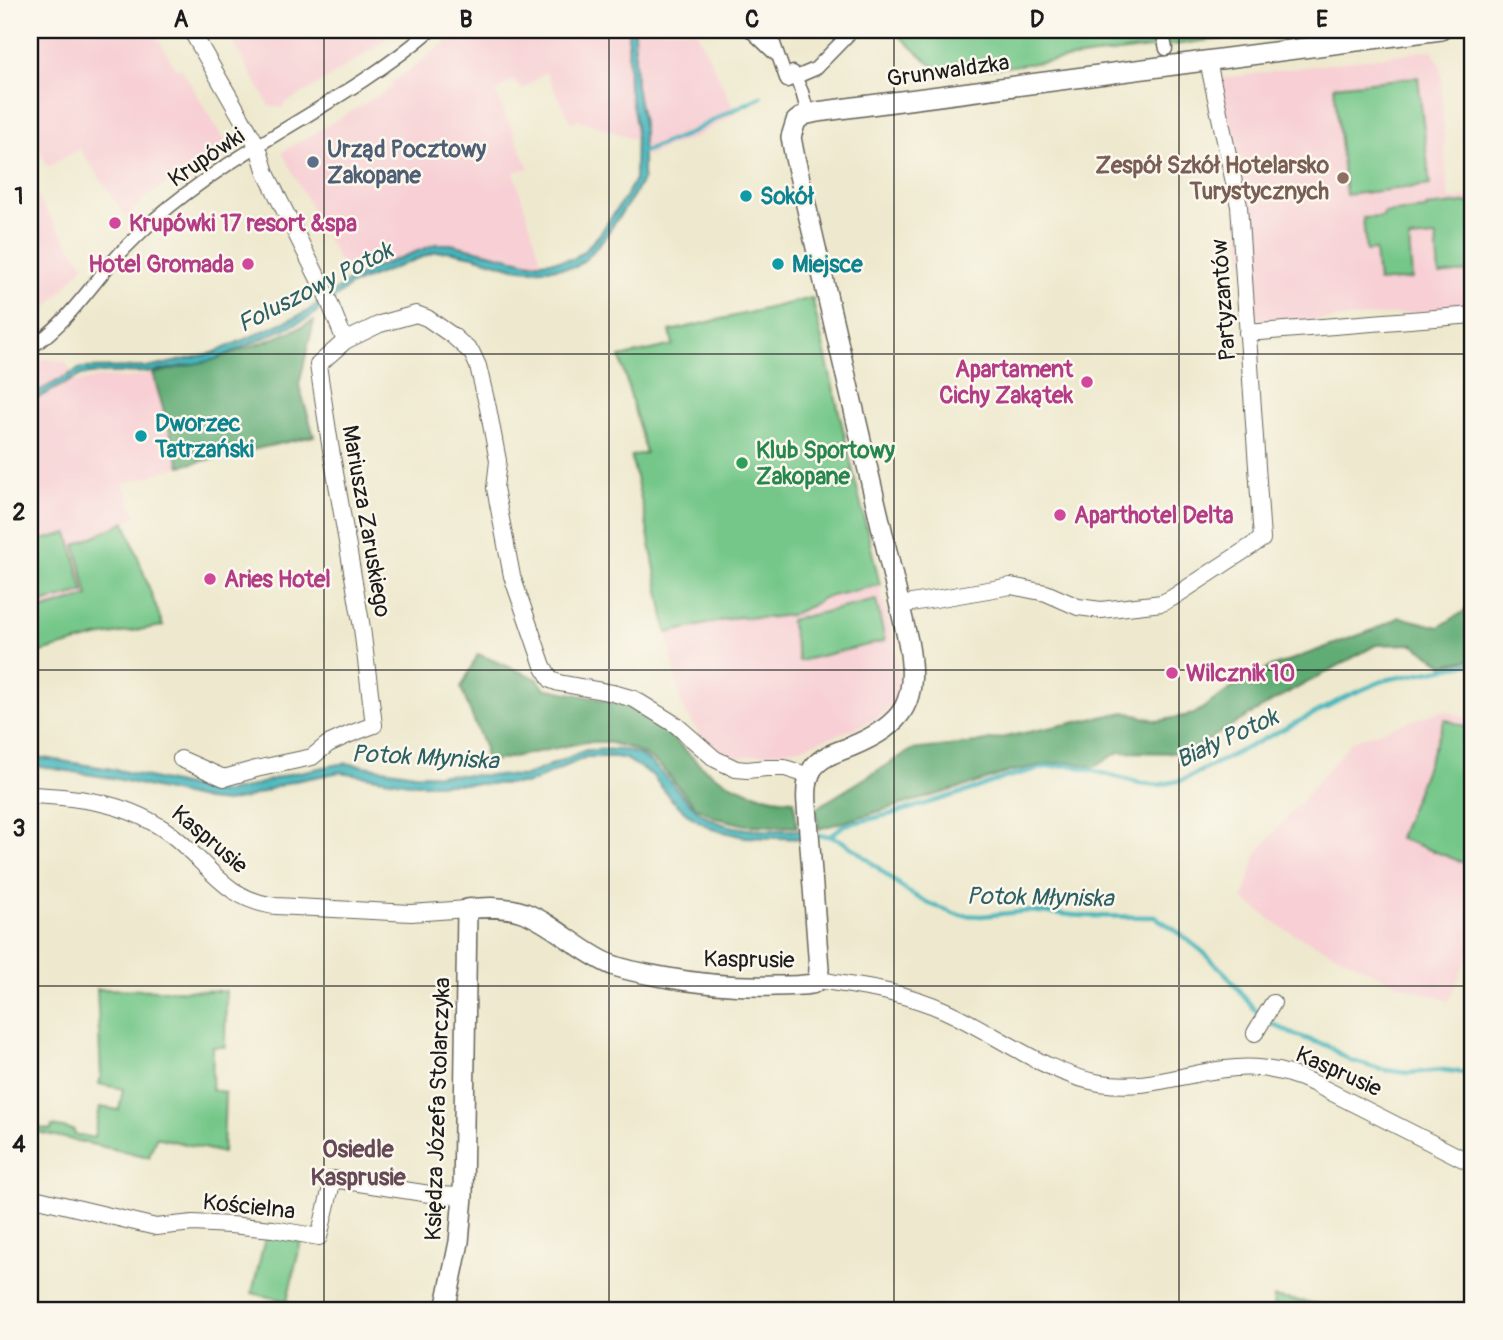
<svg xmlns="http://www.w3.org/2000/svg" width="1503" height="1340" font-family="Pangolin,sans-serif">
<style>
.built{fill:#f7cfd4}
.green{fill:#75c789;stroke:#487252;stroke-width:2}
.forest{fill:#60ac75;stroke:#3e6448;stroke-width:2}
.water{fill:#45b5bb;stroke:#30686c;stroke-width:2}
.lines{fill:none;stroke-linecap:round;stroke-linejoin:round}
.stream{stroke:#45b5bb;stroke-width:4.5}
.pedestrian-casing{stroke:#66645a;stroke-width:15}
.minor-casing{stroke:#66645a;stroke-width:18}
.tertiary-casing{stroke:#66645a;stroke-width:22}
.pedestrian{stroke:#fff;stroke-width:12}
.minor{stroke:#fff;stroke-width:16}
.tertiary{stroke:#fff;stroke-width:19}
.grid{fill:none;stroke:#1c1c1c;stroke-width:2;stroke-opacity:0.55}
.service-dot{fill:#5c6f8a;stroke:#fbf7ec;stroke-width:2.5}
.education-dot{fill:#8d6e63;stroke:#fbf7ec;stroke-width:2.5}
.culture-dot{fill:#0f9aa8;stroke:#fbf7ec;stroke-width:2.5}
.hotel-dot{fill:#d1479c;stroke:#fbf7ec;stroke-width:2.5}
.leisure-dot{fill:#2e9e5b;stroke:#fbf7ec;stroke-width:2.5}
.labels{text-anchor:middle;stroke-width:5;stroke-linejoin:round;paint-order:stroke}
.street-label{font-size:23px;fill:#1c1c1c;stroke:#fbf7ec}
.service-label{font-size:23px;font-weight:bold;fill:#4e5e75;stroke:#fbf7ec;text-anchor:start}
.education-label{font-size:23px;font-weight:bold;fill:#785e54;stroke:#fbf7ec;text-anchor:end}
.culture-label{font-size:23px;font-weight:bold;fill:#0d838f;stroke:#fbf7ec;text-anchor:start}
.hotel-label{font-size:23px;font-weight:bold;fill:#b23c85;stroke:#fbf7ec;text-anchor:start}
.leisure-label{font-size:23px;font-weight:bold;fill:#27864d;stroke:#fbf7ec;text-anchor:start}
.water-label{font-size:24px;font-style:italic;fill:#2e6164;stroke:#fbf7ec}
.neighbourhood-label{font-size:24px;font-weight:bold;fill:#664956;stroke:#fbf7ec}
.neatline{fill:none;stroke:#1c1c1c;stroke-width:2.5}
.grid-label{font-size:23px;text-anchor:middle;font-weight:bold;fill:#1c1c1c}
</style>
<rect width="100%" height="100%" fill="#fbf7ec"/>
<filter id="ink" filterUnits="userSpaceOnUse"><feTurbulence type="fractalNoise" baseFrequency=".0143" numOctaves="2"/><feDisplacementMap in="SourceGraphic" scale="14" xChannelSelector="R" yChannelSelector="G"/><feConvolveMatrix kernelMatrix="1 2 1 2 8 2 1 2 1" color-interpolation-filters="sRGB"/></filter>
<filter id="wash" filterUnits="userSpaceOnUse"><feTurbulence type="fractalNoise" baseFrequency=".00686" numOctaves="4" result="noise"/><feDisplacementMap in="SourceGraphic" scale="28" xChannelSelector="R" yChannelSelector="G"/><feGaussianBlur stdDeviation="1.57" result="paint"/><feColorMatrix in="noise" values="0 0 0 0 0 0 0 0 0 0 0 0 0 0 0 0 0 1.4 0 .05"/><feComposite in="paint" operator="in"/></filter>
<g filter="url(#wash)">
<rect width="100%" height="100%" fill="#eee9ce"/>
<g class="built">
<polygon points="30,30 153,30 176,69 181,68 227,145 172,179 146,197 126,217 80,149 48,167 30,131"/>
<polygon points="225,30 396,30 375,47 324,81 284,104 282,108 268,106 267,101"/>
<polygon points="460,30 696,30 736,113 693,139 664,148 649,156 637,151 636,140 577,119 572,124 546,72 522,90 512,80 496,93 529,168 514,172 541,260 541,270 514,268 473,256 440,250 377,274 356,286 339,261 282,152 393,87 391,83 427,57"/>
<polygon points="1432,50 1441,65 1445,159 1449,199 1473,197 1473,308 1271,324 1252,315 1216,79"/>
<polygon points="30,183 45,210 84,265 47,308 30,321"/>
<polygon points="44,358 66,362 77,382 101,377 124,378 153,374 180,466 123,484 137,516 75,545 88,596 30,613 30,368"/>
<polygon points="880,585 897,655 899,675 895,696 890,706 883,713 875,719 856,728 800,748 735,758 719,751 698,732 681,704 667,633 738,617 767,618 811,606 823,598"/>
<polygon points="1443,710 1473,720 1473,944 1449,1001 1397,984 1282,928 1243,899 1257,853 1352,741"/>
</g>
<g class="green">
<polygon points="893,30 1287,30 936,76 935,68"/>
<polygon points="1418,77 1430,185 1346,195 1334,86"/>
<polygon points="1473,202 1473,215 1470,216 1473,271 1439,275 1436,237 1409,239 1412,279 1378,282 1375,250 1366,251 1363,218 1383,217 1383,213 1426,209 1426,207"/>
<polygon points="812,298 880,585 823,598 811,606 790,615 767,618 738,617 667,633 644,512 631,456 646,453 620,357 673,345 670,331"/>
<polygon points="125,522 163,626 97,637 30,655 30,613 88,596 75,545"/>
<polygon points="68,533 84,592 30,606 30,543"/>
<polygon points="876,600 885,641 799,661 790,620"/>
<polygon points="1445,719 1473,730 1473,847 1467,864 1399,838"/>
<polygon points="97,989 226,991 225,1047 213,1047 212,1090 225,1092 223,1153 156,1137 149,1157 33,1131 34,1127 51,1130 52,1126 74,1130 74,1134 94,1138 100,1107 119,1110 123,1089 99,1084 101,1076"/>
<polygon points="266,1234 301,1242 287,1301 252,1293"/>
<polygon points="1274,1297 1355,1310 1273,1310"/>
</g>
<g class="forest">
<path d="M314,321l-15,64 15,51 -134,30 -27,-92c55,-12 110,-29 161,-53z"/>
<polygon points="1473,601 1473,659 1444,665 1413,644 1376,645 1277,699 1186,753 1119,752 1094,767 1072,762 1047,764 1009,772 973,784 819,829 815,809 911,750 976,743 1125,712 1158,721 1194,714 1235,686 1266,669 1373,630 1400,617 1439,627 1463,612"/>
<path d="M478,654l60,25 6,9c31,7 78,12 104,29 21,14 37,35 56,51 23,18 62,32 90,32l3,27 -51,-2 -30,-7 -21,-12 -35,-40 -12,-9 -15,-8 -26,-7h-21l-102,21 1,-14 -24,-61z"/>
</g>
<g class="water">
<polygon points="628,30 634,30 636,86 643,123 643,178 633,196 605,237 588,257 576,267 529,270 514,268 473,256 448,251 435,252 351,285 309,318 214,360 153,372 99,373 81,375 30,402 30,396 81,368 152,367 213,353 305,313 348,281 374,268 436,244 451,244 531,263 573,259 584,251 600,234 627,194 635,179 636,126 629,88"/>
<path d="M586,750c14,0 29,-2 43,1 35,9 52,57 88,71 29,11 62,8 92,8l1,9 -66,-2 -32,-8 -22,-13 -19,-17 -19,-24 -26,-16 -10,-2h-30l-59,27h-112l-75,-12 -50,10 -44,16 -20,4 -20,-2 -90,-21 -86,-14v-9l88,14 90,21 18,1 17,-3 46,-15 56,-11 70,11 110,2z"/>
</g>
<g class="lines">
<g class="stream">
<polyline points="640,153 688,134 725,114 761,97"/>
<polyline points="814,835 830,836 840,840 856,850 908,892 930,904 959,915 982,916 1028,911 1083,916 1155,917 1171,927 1202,951 1226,974 1253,1008 1273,1024 1290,1033 1328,1046 1349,1060 1379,1069 1407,1073 1444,1070 1466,1073 1473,1076"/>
<polyline points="830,836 844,825 891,814 968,791 1007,777 1046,767 1071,765 1140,783 1159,785 1183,780 1325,708 1345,697 1385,680 1473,663"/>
</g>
</g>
</g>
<g filter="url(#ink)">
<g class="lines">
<defs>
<g id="pedestrian">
<polyline points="750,30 775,54"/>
<polyline points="767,30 772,38 787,81 815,69 853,30"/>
<polyline points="1162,30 1166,49"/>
<polyline points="793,72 802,92 808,114"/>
<path d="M30,348c32,-21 53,-51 77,-80 14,-17 32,-34 48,-49 83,-73 191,-116 276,-189"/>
</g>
<g id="minor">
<polyline points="191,30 258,147 266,173 326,294 345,341"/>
<polyline points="1247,333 1473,315"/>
<polyline points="900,605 1011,586 1046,593 1078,607 1101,610 1162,603 1172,598 1262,539 1239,206 1208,61"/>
<polyline points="181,759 224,778 256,769 312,757 328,744 350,734 374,725 362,628 330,444 318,365 345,341 380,324 416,314 427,318 453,336 472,353 478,366 488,408 498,461 495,488 512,576 543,666 551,680 559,683 613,693 634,699 676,725 715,759 736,769 747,770 766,768 785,768 810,776"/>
<path d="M30,795c51,2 100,8 142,40 37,29 53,65 104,71l135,7 56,-4"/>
<path d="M818,980c44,7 87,12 128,31 47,21 103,64 154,72 51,8 87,-12 136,-15 27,-2 53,4 77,15l160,81"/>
<polyline points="1255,1033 1273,1003"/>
<polyline points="30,1197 156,1227 193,1223 230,1225 273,1229 319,1237 333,1179 436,1195 463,1196"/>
</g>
<path id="tertiary" d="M445,1310l14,-68 4,-46 4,-287c19,-2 39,-3 58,4 31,12 55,39 87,52 16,6 34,9 51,12 37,7 74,10 112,9 12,0 25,0 37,-2l6,-4 1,-11 -12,-164c-1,-12 -1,-26 6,-37 9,-12 24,-16 37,-21 56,-23 69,-47 58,-106l-113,-483 -4,-21 5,-16 8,-6 13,-3 624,-82"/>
</defs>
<use href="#pedestrian" class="pedestrian-casing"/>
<use href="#minor" class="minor-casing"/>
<use href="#tertiary" class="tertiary-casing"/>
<use href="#pedestrian" class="pedestrian"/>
<use href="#minor" class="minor"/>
<use href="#tertiary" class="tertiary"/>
</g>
</g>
<path class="grid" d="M324,30v1280M609,30v1280M894,30v1280M1179,30v1280M30,354h1443M30,670h1443M30,986h1443"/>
<circle class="service-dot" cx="313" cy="162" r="7"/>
<circle class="education-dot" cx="1343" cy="178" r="7"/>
<g class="culture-dot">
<circle cx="746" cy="196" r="7"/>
<circle cx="778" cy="264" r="7"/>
<circle cx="141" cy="436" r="7"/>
</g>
<g class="hotel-dot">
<circle cx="115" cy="223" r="7"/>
<circle cx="248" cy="264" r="7"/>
<circle cx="1087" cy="382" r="7"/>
<circle cx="1060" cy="515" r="7"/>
<circle cx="210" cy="579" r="7"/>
<circle cx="1172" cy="673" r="7"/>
</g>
<circle class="leisure-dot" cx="742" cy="463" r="7"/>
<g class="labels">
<g class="street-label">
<text transform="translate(948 70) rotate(-8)" y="8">Grunwaldzka</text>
<text transform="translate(206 157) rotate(-34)" y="8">Krupówki</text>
<text transform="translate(1223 300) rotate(-94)" y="8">Partyzantów</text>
<text transform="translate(367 521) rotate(80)" y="8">Mariusza Zaruskiego</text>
<text transform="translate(210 839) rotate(40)" y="8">Kasprusie</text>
<text transform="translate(749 959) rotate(1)" y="8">Kasprusie</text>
<text transform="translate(1339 1071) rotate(24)" y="8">Kasprusie</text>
<text transform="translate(437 1109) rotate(-88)" y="8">Księdza Józefa Stolarczyka</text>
<text transform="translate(249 1206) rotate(6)" y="8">Kościelna</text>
</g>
<g class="service-label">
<text x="327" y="157">Urząd Pocztowy<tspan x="327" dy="26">Zakopane</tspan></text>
</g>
<g class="education-label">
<text x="1329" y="173">Zespół Szkół Hotelarsko<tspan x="1329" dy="26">Turystycznych</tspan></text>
</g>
<g class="culture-label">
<text x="760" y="204">Sokół</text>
<text x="792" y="272">Miejsce</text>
<text x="155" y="431">Dworzec<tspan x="155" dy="26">Tatrzański</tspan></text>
</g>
<g class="hotel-label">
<text x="129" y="231">Krupówki 17 resort &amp;spa</text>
<text x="234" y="272" text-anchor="end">Hotel Gromada</text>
<text x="1073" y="377" text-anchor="end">Apartament<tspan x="1073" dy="26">Cichy Zakątek</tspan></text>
<text x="1074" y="523">Aparthotel Delta</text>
<text x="224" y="587">Aries Hotel</text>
<text x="1186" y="681">Wilcznik 10</text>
</g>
<g class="leisure-label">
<text x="756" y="458">Klub Sportowy<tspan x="756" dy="26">Zakopane</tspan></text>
</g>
<g class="water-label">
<text transform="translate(315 287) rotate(-27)" y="8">Foluszowy Potok</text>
<text transform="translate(1227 738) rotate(-25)" y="8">Biały Potok</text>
<text transform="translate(425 757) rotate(3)" y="8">Potok Młyniska</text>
<text transform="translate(1040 897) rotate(1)" y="8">Potok Młyniska</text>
</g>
<g class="neighbourhood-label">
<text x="358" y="1157">Osiedle<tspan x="358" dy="28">Kasprusie</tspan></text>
</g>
</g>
<rect width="1503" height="1340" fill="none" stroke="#fbf7ec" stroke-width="77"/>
<rect x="38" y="38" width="1426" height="1264" class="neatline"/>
<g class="grid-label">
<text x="181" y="27">A</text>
<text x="466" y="27">B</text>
<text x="752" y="27">C</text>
<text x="1037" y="27">D</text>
<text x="1322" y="27">E</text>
<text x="19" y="204">1</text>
<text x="19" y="520">2</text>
<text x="19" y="836">3</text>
<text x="19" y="1152">4</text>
</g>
</svg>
